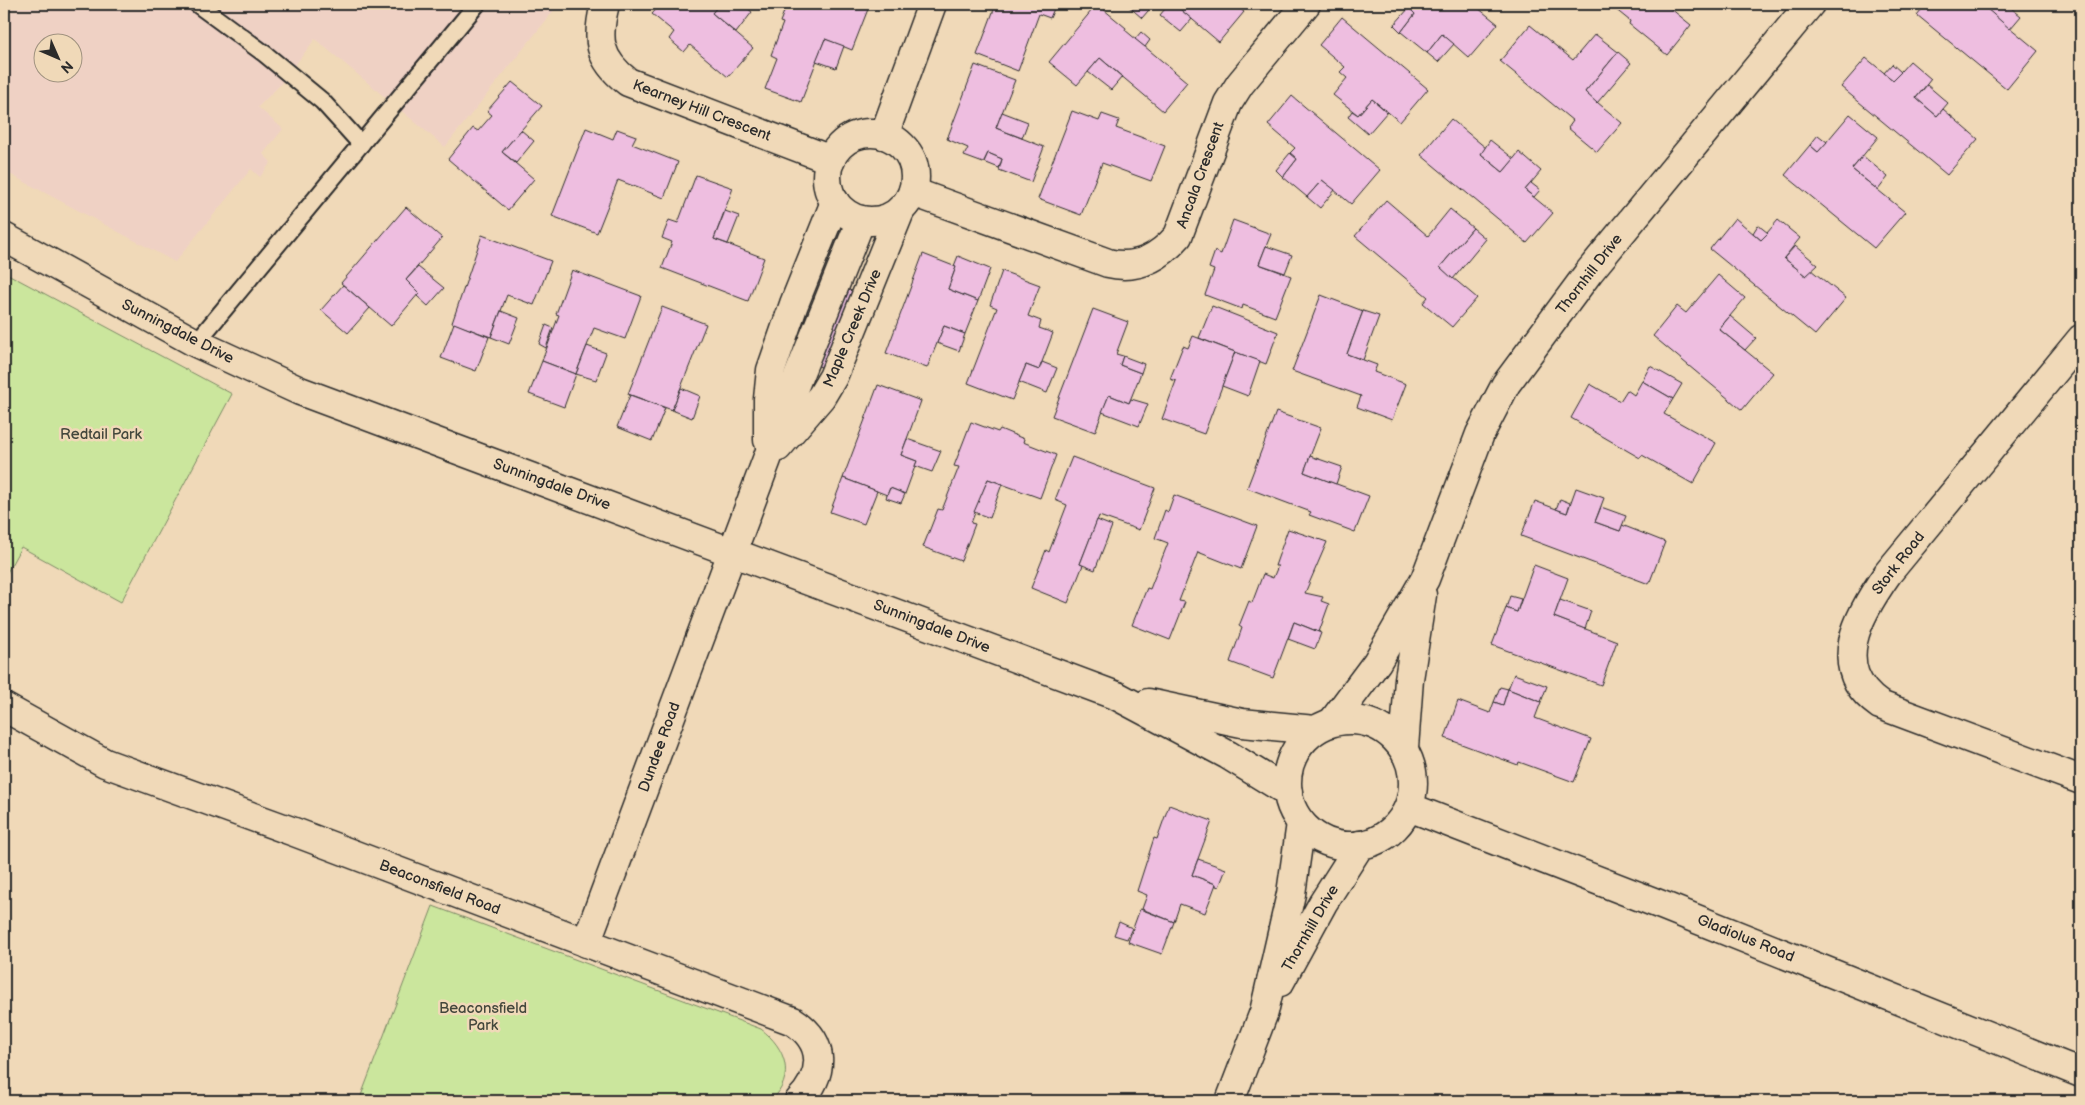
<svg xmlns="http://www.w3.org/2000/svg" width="2085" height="1105" font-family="'Balsamiq Sans',sans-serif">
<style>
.built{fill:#efd1c4;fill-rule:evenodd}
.green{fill:#cbe69d;stroke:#7b8864}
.building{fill:#eebee0;stroke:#2b2b2b}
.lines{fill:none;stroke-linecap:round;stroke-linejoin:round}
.lane-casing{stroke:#2b2b2b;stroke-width:20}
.street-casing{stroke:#2b2b2b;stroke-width:31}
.lane{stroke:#f0d9b8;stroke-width:16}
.street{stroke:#f0d9b8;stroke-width:28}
.labels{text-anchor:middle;stroke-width:5;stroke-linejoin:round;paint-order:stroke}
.street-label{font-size:15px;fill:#2b2b2b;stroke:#f0d9b8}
.park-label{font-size:15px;fill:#43473c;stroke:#f0d9b8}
</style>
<rect width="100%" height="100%" fill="#f0d9b8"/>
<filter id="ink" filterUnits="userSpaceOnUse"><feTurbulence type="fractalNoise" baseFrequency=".02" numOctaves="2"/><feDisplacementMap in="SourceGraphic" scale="10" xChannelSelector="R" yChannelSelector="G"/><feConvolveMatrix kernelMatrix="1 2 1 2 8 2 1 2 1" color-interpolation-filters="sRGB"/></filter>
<g filter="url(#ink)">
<path class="built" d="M4,4h555l-114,143 -130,-108 -36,47 -21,21 25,22 -20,25 8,8 -11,15 -9,-8 -76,93 -171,-91zM42,42h30v30h-30z"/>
<g class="green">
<polygon points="4,272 232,394 121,602 21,547 4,578"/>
<path d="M433,906l328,123c25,19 35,48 10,72h-412z"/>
</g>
<g class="building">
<polygon points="661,4 720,4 712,13 753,48 728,77 690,45 684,52 669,39 674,32 652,14"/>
<polygon points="720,4 742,4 752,12 736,33 712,13"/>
<polygon points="787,4 870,4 852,50 825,39 801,102 765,89 777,58 771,55 783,23 780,22"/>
<polygon points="996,4 1056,4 1050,18 1039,14 1018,71 977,55"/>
<polygon points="1097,4 1126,28 1125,30 1187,82 1163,111 1100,58 1077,85 1049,62"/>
<polygon points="1126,4 1154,4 1142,18"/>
<polygon points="1169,4 1174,4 1192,19 1181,32 1160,15"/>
<polygon points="1174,4 1234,4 1244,12 1219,42"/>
<polygon points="1412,4 1473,4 1498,24 1469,58 1442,34 1427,53 1401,32 1415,14 1409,8"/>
<polygon points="1609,4 1665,4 1691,25 1667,55 1629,24 1630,21"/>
<polygon points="1926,4 1988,4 1985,7 2038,51 2007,89 1917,15"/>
<polygon points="1988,4 2006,4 2021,16 2010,29 1985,7"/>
<polygon points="1409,8 1415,14 1401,32 1394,25"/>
<polygon points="1342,17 1428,89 1400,122 1372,99 1358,115 1333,95 1347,78 1340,72 1345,67 1319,45"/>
<polygon points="1530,25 1573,60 1595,34 1618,52 1585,92 1622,123 1597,152 1568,128 1573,121 1500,61"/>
<polygon points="1141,32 1150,40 1145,47 1135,39"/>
<polygon points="1442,34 1454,44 1438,62 1427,53"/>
<polygon points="825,39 844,46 836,68 816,61"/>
<polygon points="1618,52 1631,63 1597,103 1585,92"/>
<polygon points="1100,58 1122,77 1111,90 1088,72"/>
<polygon points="1866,58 1893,80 1910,61 1931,79 1916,98 1937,116 1943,109 1978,139 1947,175 1841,87"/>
<polygon points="1892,64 1901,72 1893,80 1884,73"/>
<polygon points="975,65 1015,80 996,128 1044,147 1031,182 999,170 1002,159 988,153 983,163 964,156 968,148 947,139"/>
<polygon points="512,82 542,106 502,152 534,179 508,210 448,159 473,128 478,131 492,115 487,111"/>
<polygon points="1927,85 1948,103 1937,116 1916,98"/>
<polygon points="1292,96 1380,170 1351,204 1322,180 1307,197 1283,177 1297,159 1290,153 1295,148 1268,125"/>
<polygon points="1372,99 1387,112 1368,134 1348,117 1352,111 1358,115"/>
<polygon points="1072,111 1099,121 1102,114 1119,120 1116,128 1165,146 1151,181 1102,163 1081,215 1038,199"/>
<polygon points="1002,112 1028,122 1022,138 996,128"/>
<polygon points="1850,114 1878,137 1852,169 1905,212 1874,248 1785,175 1810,145 1818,152"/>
<polygon points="1451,119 1486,148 1481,154 1503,172 1519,152 1541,171 1525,190 1553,213 1527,243 1421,155"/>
<polygon points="586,128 613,139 617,129 636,136 632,144 678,162 664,198 618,180 597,233 552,216"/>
<polygon points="521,130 534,141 516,163 502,152"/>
<polygon points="1818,135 1827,142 1818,152 1810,145"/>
<polygon points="1490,140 1514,159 1503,172 1481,154"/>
<polygon points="988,153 1002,159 999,168 984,162"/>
<polygon points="1290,153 1297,159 1283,177 1276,170"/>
<polygon points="1863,156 1888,177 1878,190 1852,169"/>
<polygon points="696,175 733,188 714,239 764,258 748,301 662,268 672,242 662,238 669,220 678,223"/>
<polygon points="1322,180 1335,190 1320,208 1307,197"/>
<polygon points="1531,183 1540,190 1534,197 1525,190"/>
<polygon points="1386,200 1428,236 1450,209 1473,228 1440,267 1477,298 1452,327 1423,303 1428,297 1355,236"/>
<polygon points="406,207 442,238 406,280 419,293 391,326 341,283"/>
<polygon points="725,211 739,216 728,244 714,239"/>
<polygon points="1735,218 1761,240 1778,220 1800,238 1784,258 1806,276 1811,270 1846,298 1815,335 1710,249"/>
<polygon points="1233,220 1271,234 1259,264 1291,276 1275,317 1243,305 1242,309 1205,295 1214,270 1209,268 1215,251 1221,254"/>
<polygon points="1758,225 1768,233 1761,240 1753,233"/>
<polygon points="1473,228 1486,239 1453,279 1440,267"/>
<polygon points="482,235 551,261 534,305 507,295 491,337 452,323"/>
<polygon points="1266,246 1292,255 1285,273 1259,264"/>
<polygon points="1795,246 1818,265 1806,276 1784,258"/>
<polygon points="923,254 956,267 948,289 978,301 965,334 944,326 927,368 886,353"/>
<polygon points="958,256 990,269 978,301 948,289 956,267 954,266"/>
<polygon points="418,267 444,288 428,306 417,296 419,293 406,280"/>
<polygon points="572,270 641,296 625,339 594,328 576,374 542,361 559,315 556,314"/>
<polygon points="1002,271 1040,285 1028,316 1041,321 1039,328 1053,333 1039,370 1026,365 1012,400 968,383 997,308 990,305"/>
<polygon points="1718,275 1745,298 1719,329 1773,373 1742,410 1653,336 1677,306 1686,313"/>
<polygon points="343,285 370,308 348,333 321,310"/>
<polygon points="843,288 858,293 828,370 814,364"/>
<polygon points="1321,295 1363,311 1347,354 1377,365 1374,372 1406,384 1392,420 1357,407 1361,396 1292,371"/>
<polygon points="1212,306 1278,332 1266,364 1199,338"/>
<polygon points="662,307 706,324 672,410 628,394"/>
<polygon points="1093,309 1128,322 1116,354 1123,356 1120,365 1141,373 1129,403 1109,395 1095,432 1052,416"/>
<polygon points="501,311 519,318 509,344 491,337"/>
<polygon points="1363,311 1379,316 1363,360 1347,354"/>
<polygon points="1730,316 1756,338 1745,350 1719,329"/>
<polygon points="454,323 489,337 476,371 441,358"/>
<polygon points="546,325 553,328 546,348 539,344"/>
<polygon points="944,326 965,334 959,351 937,343"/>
<polygon points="1193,336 1235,352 1204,434 1162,419 1176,381 1170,379 1183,346 1188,348"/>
<polygon points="587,346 606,353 596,380 576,374"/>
<polygon points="1235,352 1260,361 1248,396 1222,386"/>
<polygon points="1123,356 1144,364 1141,373 1120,365"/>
<polygon points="542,361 576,374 564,407 529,394"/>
<polygon points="1042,362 1057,368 1047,393 1019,382 1026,365 1039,370"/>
<polygon points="1650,366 1682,384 1673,399 1642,381"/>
<polygon points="1642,381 1673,399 1664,414 1716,443 1693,484 1642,455 1640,458 1571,418 1590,384 1620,401 1627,390 1634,395"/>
<polygon points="878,385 921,401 901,455 917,461 905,494 890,488 887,495 843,478"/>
<polygon points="681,388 700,396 692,418 672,410"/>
<polygon points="630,395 665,408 652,441 617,427"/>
<polygon points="1109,395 1129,403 1131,399 1148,404 1139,426 1102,412"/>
<polygon points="1276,412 1321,428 1304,472 1369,496 1355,532 1309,515 1311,512 1247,488"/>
<polygon points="971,422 998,432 1000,429 1024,439 1023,442 1056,455 1040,498 988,479 971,523 975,524 961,561 923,547 938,509 942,510 959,467 954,466"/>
<polygon points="907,439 941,451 932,472 915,466 917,461 901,455"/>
<polygon points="1310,456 1342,467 1336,484 1304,472"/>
<polygon points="1072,457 1155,488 1139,530 1099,516 1080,564 1083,565 1068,603 1031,588 1046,550 1049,552 1067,505 1055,500"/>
<polygon points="843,478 877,491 864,524 830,512"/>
<polygon points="988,479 1002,484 990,518 974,512"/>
<polygon points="890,488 905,494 901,503 886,498"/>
<polygon points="1576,488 1604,498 1595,522 1620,531 1622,525 1665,542 1649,584 1521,536 1535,501 1567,513"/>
<polygon points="1174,495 1257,526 1241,569 1198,552 1179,601 1185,602 1170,640 1132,625 1147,588 1150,589 1168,543 1155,538 1165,510 1168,512"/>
<polygon points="1560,499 1570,503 1567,513 1556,509"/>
<polygon points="1601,507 1626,516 1620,531 1595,522"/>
<polygon points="1097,520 1112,526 1095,570 1080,564"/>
<polygon points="1288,529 1327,542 1305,593 1323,597 1321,601 1329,604 1319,632 1294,622 1273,678 1230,662 1242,628 1239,626 1249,601 1252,603 1263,574 1273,578 1278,566 1275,566"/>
<polygon points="1534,565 1568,578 1554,617 1617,641 1601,685 1492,645 1506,608 1517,612"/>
<polygon points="1510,596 1521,599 1517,612 1506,608"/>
<polygon points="1560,600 1591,611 1585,629 1554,617"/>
<polygon points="1294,622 1321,633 1315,649 1288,639"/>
<polygon points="1514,674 1547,686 1541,702 1508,689"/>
<polygon points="1500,687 1508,689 1503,705 1494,702"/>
<polygon points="1508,689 1541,702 1535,718 1591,739 1574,782 1519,762 1518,765 1445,738 1458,701 1490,713 1494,702 1503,705"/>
<polygon points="1169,805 1212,821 1192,875 1216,884 1205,913 1180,904 1174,922 1142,909 1147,895 1137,891 1154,838 1157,839"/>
<polygon points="1198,859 1226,869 1219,887 1216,886 1216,884 1192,875"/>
<polygon points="1140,909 1174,922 1162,954 1128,942"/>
<polygon points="1119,922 1132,928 1127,939 1114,935"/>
</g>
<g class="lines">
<defs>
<g id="lane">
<polyline points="197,4 265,54 322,101 361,144"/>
<polyline points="196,343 477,4"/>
</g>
<g id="street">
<path d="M605,4c-9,35 -7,55 23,78l203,78"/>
<circle cx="871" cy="177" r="44"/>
<polyline points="884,135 932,4"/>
<path d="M913,192l195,71c29,7 51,-5 70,-27l50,-133 12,-19 66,-80"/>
<polyline points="4,237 196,343 300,391 1117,696 1228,755 1288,792"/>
<path d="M2081,339l-193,234c-29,41 -61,95 -8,132l201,75"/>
<polyline points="768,440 768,399 771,370 794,304 835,202"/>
<polyline points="778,447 821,397 833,377 901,209"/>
<polyline points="1148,703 1242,723 1315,730"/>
<path d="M4,707l101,56 192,70 496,188c34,22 31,54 6,80"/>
<circle cx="1350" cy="783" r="63"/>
<polyline points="1333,721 1377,662 1425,579 1480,434 1506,384 1589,272 1810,4"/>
<polyline points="1404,748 1409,679 1422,595"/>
<polyline points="1409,807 1664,906 2081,1073"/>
<polyline points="586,943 794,387 861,220"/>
<polyline points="1280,982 1323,903 1360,845"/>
<polyline points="1230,1101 1264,1012 1291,894 1301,823"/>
</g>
</defs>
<use href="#lane" class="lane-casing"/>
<use href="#street" class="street-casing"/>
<use href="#lane" class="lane"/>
<use href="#street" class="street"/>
</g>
</g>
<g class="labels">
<g class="street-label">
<text transform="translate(702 110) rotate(21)" y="5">Kearney Hill Crescent</text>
<text transform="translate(1200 175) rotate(-70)" y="5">Ancala Crescent</text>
<text transform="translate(1589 274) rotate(-52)" y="5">Thornhill Drive</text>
<text transform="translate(852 328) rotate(-67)" y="5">Maple Creek Drive</text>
<text transform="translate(178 331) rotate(27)" y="5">Sunningdale Drive</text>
<text transform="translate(552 484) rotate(20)" y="5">Sunningdale Drive</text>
<text transform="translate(1898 563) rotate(-52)" y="5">Stork Road</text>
<text transform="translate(932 626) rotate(21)" y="5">Sunningdale Drive</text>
<text transform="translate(659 747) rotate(-70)" y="5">Dundee Road</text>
<text transform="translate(440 887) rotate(21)" y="5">Beaconsfield Road</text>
<text transform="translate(1310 928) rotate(-60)" y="5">Thornhill Drive</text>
<text transform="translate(1746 938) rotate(22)" y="5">Gladiolus Road</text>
</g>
<g class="park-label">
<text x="101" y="439">Redtail Park</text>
<text x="483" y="1013">Beaconsfield<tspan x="483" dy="17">Park</tspan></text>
</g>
</g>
<rect width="2085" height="1105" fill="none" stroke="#f0d9b8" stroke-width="20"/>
<rect x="10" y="10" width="2065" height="1085" fill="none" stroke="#2b2b2b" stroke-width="2" filter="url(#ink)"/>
<g transform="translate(58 58) rotate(135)"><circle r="24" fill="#f0d9b8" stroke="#a19380"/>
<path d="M0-4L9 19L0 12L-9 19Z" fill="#2b2b2b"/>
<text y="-8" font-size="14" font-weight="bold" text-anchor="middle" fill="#2b2b2b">N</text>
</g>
</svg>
